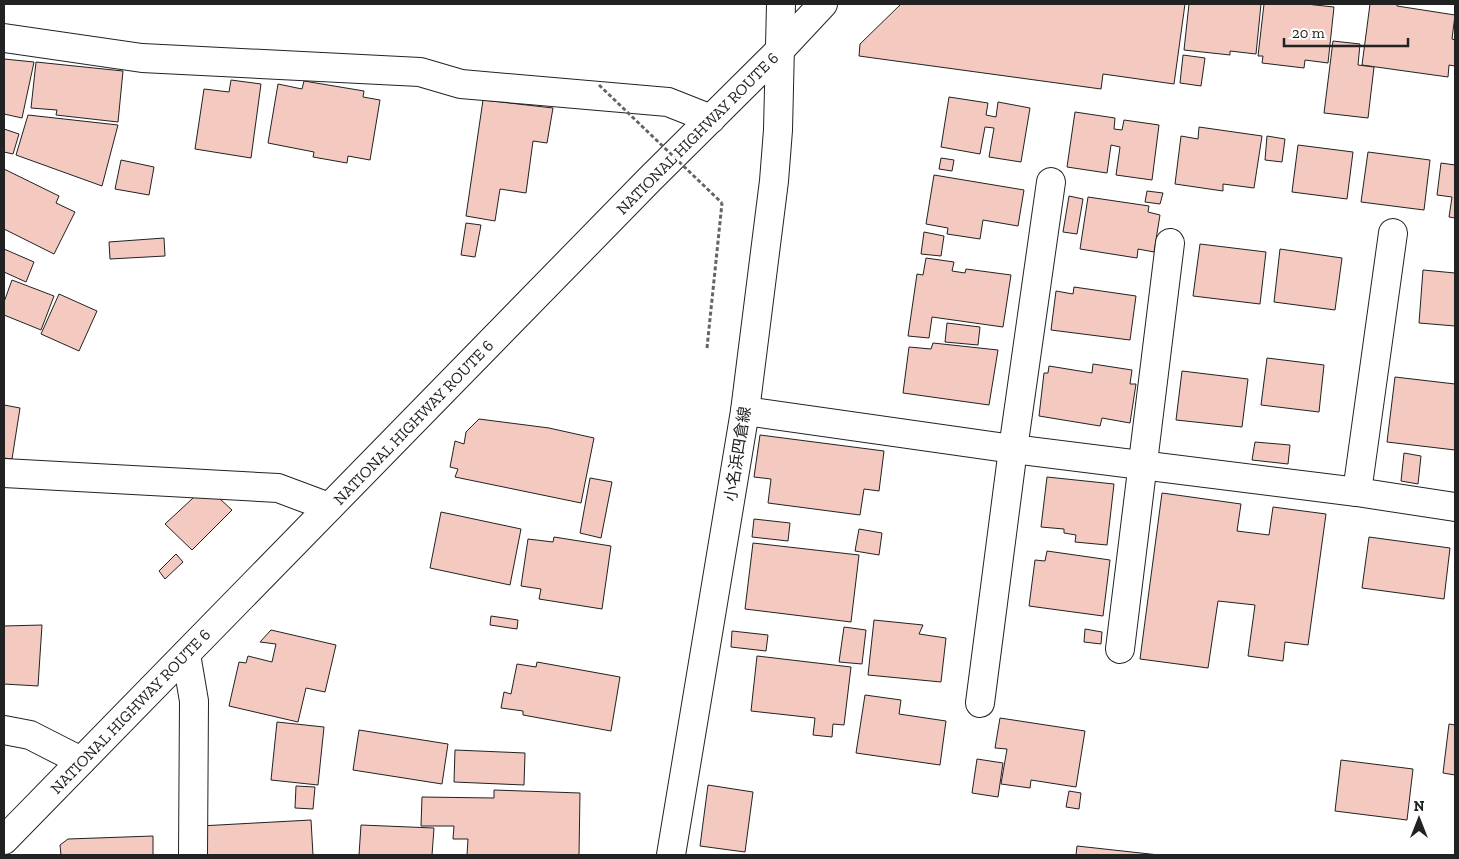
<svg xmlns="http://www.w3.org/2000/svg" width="1459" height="859" font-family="'Zilla Slab','Noto Sans JP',serif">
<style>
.building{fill:#f3c9c0;stroke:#222}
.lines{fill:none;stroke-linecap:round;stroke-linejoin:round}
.minor-casing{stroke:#222;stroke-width:30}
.major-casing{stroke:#222;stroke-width:30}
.highway-casing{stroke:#222;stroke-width:30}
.path{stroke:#646464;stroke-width:3;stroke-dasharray:4 2.5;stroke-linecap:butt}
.minor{stroke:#fff;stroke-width:28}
.major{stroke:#fff;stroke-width:28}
.highway{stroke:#fff;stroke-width:28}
.path-bridge{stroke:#646464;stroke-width:3;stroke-dasharray:4 2.5;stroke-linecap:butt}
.labels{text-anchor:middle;stroke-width:4;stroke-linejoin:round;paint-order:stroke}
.street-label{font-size:16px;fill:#222;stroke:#fff}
</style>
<rect width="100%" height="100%" fill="#fff"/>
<g class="building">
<polygon points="901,4 1185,4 1174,84 1103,74 1101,89 859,56 860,44"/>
<polygon points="1189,4 1261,4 1256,54 1230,51 1230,55 1184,50"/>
<polygon points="1264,4 1306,4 1334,7 1328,63 1305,60 1304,68 1262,63 1263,56 1258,56"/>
<polygon points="1370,4 1397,4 1397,6 1455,15 1452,39 1455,40 1455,66 1449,65 1448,77 1362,65"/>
<polygon points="1333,41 1360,44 1358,65 1374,67 1368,118 1324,113"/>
<polygon points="1183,55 1205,58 1201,86 1180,83"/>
<polygon points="4,59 34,62 22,118 4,114"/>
<polygon points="36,62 123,71 118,122 56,115 57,110 31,108"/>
<polygon points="231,80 261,84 251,158 195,149 204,89 229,92"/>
<polygon points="304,81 364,91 363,97 380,100 370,160 348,156 347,163 313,157 314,152 268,143 278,84 302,89"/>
<polygon points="949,97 988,103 986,115 996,117 998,102 1030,108 1021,162 989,157 994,128 985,127 980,154 941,147"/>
<polygon points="483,100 553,108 547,143 533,141 526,193 500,189 495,221 466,216"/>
<polygon points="1075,112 1115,118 1114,129 1122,130 1124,120 1159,125 1152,180 1116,175 1120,147 1111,145 1107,173 1067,167"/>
<polygon points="28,115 118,125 102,186 16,155"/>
<polygon points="1199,127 1262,136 1254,188 1223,184 1223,191 1175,184 1181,136 1198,139"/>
<polygon points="4,129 19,134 13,154 4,152"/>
<polygon points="1267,136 1285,139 1282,162 1265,160"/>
<polygon points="1298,145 1353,152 1347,199 1292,192"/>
<polygon points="1368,152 1430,160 1424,210 1361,202"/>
<polygon points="941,158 954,160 952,171 939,169"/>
<polygon points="121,160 154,167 149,195 115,189"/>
<polygon points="1441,163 1455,165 1455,218 1449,217 1452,197 1437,195"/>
<polygon points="4,169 59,196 56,203 75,212 54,254 4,229"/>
<polygon points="934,175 1024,190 1018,226 983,220 980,239 947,234 948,228 926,224"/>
<polygon points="1147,191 1163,193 1160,204 1145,202"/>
<polygon points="1069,196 1083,199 1077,234 1063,232"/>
<polygon points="1088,197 1149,206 1148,212 1160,215 1154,252 1138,249 1137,258 1080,249"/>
<polygon points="466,223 481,225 475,257 461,255"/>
<polygon points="924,232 944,236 941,256 921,254"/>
<polygon points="164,238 165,256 110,259 109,242"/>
<polygon points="1200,244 1266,252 1260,304 1193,296"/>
<polygon points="4,249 34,262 26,282 4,272"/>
<polygon points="1280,249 1342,258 1335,310 1274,302"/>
<polygon points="926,258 954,262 952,271 965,273 966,269 1011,275 1003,327 932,317 929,338 908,336 917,274 923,275"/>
<polygon points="1423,270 1455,273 1455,326 1419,323"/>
<polygon points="12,280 54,296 41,330 4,315 4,302"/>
<polygon points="1074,287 1136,296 1130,340 1051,330 1056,291 1073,294"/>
<polygon points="59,294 97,311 79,351 41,334"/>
<polygon points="947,323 980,327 978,345 945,342"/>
<polygon points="933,343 998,350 989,405 903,393 909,347 931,349"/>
<polygon points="1267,358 1324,365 1319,412 1261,405"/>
<polygon points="1093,364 1132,370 1130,384 1136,384 1130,423 1102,418 1100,426 1039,416 1044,373 1048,373 1049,366 1092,373"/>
<polygon points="1182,371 1248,379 1242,427 1176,420"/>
<polygon points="1395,377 1455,384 1455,450 1387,442"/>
<polygon points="4,405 20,408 12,459 4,458"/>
<polygon points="479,419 549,428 594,438 581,503 455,477 458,469 450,467 455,441 464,444 466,432"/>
<polygon points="760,435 884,451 879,491 864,489 860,515 768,503 771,479 754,477"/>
<polygon points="1255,442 1290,445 1288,464 1252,460"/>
<polygon points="1404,453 1421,456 1418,484 1401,481"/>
<polygon points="1047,477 1114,484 1107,545 1075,542 1076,535 1064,533 1064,529 1041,527"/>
<polygon points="590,478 612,482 601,538 580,533"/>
<polygon points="206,486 232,510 192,550 165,524"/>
<polygon points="1162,493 1241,504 1237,531 1269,535 1273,507 1326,514 1308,645 1285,642 1283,661 1248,656 1255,605 1218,601 1208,668 1140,659"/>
<polygon points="441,512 521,529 510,585 430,568"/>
<polygon points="754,519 790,523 788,541 752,537"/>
<polygon points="859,529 882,533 879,555 855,551"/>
<polygon points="554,537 611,546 602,609 539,599 541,589 521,586 528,539 553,542"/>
<polygon points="1369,537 1450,548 1444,599 1362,588"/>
<polygon points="753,543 859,555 851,622 745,609"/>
<polygon points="1047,551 1110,560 1103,616 1029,606 1035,560 1045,561"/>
<polygon points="176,554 183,562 165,579 159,571"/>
<polygon points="491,616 518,620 517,629 490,625"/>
<polygon points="874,620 923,625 919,634 946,638 941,682 868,675"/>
<polygon points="42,625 38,686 4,684 4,626"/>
<polygon points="844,627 866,630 862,664 839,662"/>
<polygon points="1085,629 1102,632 1101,644 1084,642"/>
<polygon points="271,630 336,645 325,692 306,688 298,722 229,706 239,662 246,663 248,656 272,662 276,644 260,642"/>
<polygon points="732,631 768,635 766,651 731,647"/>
<polygon points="757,656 851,667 844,725 833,724 832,737 813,735 815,718 751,711"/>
<polygon points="537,662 620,677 611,731 523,715 523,711 501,708 504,692 511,694 517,664 536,667"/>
<polygon points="865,695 901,700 899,714 946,721 940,765 856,753"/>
<polygon points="1000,718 1085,731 1076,787 1031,780 1030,788 1001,784 1007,749 995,748"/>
<polygon points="277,722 324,727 318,785 271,780"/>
<polygon points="1449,724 1455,725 1455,775 1443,773"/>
<polygon points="359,730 448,744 442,784 353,770"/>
<polygon points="455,750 525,753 524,785 454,782"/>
<polygon points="977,759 1003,763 998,797 972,793"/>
<polygon points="1341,760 1413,769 1407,820 1335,811"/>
<polygon points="708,785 753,792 745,852 700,846"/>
<polygon points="296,786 315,787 313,809 295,808"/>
<polygon points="494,790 580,793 579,855 467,855 468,839 453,839 454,826 421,826 422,797 494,798"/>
<polygon points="1069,791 1081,793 1079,809 1066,807"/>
<polygon points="311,820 313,855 202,855 200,826"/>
<polygon points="361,825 434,828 432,855 359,855"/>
<polygon points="153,836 153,855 61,855 60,845 68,839"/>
<polygon points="1077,846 1159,855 1076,855"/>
</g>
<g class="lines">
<defs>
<g id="minor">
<polyline points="4,38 142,58 420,72 461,84 668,102 711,119"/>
<polyline points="745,411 1013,449 1357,492 1455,507"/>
<polyline points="4,473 278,488 329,507"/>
<polyline points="1357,492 1393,233"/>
<polyline points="1120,649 1170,243"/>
<polyline points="186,654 194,701 193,855"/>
<polyline points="980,703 1013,449 1051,182"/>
<polyline points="4,730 30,735 81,761"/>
</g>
<polyline id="major" points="671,855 745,411 774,181 778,130 781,4"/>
<polyline id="highway" points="4,840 649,180 780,50 823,4"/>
</defs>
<use href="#minor" class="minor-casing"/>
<use href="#major" class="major-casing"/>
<use href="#highway" class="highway-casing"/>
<polyline class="path" points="707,348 722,203"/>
<use href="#minor" class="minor"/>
<use href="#major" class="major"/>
<use href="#highway" class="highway"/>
<polyline class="path-bridge" points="599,85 722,203"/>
</g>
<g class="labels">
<g class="street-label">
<text transform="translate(697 133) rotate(-45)" y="6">NATIONAL HIGHWAY ROUTE 6</text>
<text transform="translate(413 422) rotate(-46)" y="6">NATIONAL HIGHWAY ROUTE 6</text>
<text transform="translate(737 454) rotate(-81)" y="6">小名浜四倉線</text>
<text transform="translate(130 711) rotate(-46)" y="6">NATIONAL HIGHWAY ROUTE 6</text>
</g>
</g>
<rect width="1459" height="859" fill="none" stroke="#222222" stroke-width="10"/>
<g transform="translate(1419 819)" stroke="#ffffff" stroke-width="4" paint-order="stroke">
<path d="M0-4L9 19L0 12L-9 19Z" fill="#222222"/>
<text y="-8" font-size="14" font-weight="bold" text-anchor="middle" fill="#222222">N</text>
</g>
<path d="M1284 38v8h124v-8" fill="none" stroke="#222222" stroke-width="2.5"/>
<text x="1292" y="38" font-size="15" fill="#222222" stroke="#ffffff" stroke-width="4" paint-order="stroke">20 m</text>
</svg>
